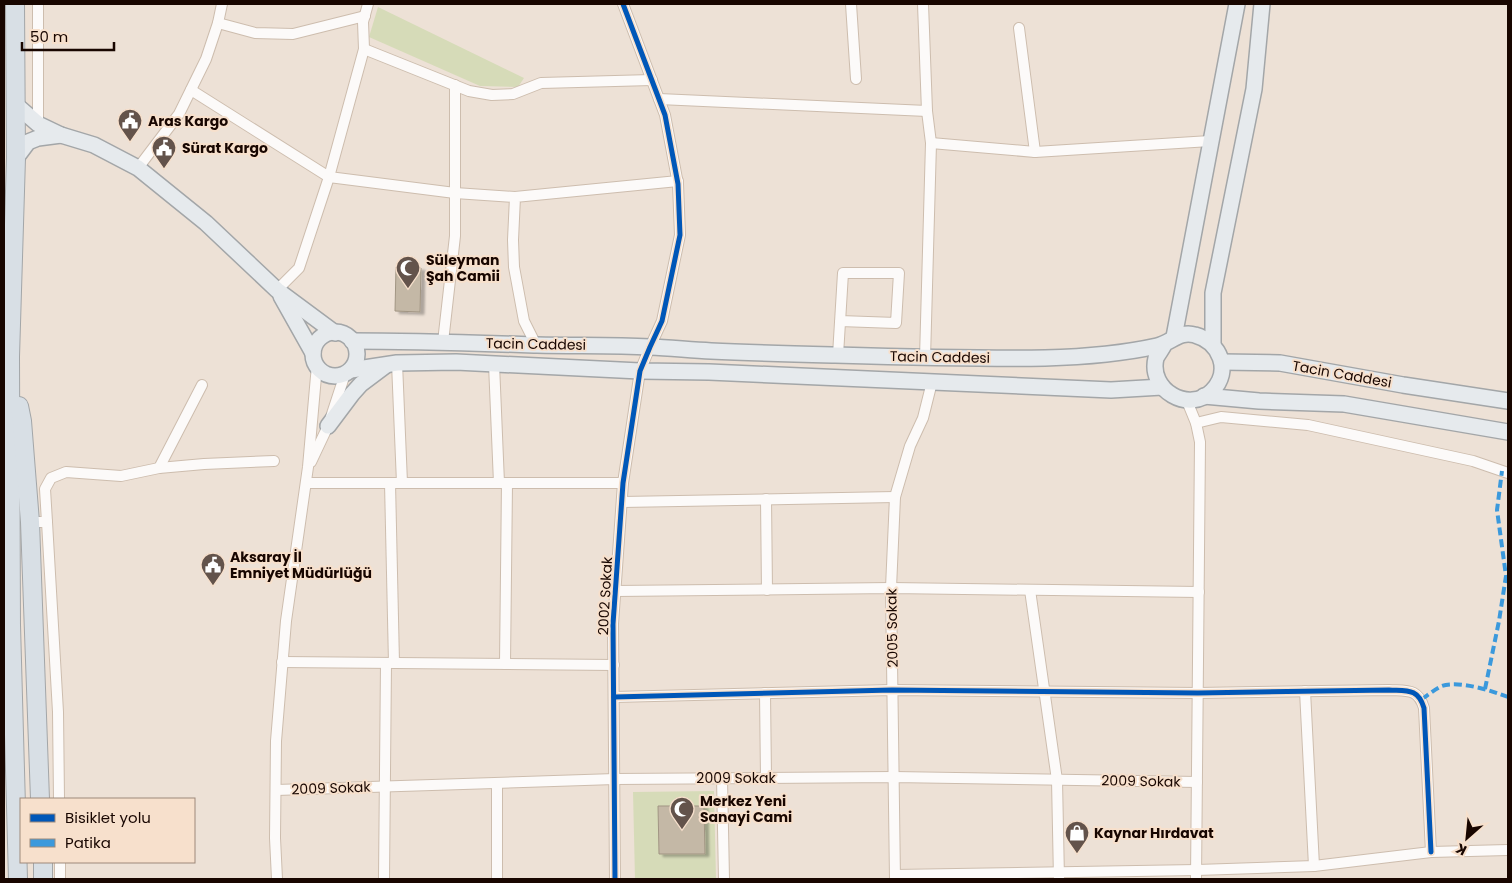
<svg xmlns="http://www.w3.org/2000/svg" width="1512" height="883" font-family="Poppins,sans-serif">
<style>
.green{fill:#d6dbb8}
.building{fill:#c4b8a6;stroke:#a19583;filter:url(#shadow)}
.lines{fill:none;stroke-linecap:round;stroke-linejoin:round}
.street-casing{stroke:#cdbdae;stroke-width:12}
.primary-casing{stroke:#a3a6a8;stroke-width:18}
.highway-casing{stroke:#a3a6a8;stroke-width:20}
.street{stroke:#fcfaf9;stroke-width:10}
.primary{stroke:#e6eaed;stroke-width:15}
.highway{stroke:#d8dfe5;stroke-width:18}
.quiet{stroke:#3b99dc;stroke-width:4;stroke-dasharray:8 4;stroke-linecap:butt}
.cycleway-casing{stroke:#f7e0cc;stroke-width:8}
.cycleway{stroke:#0057b8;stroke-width:5}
.labels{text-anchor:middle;stroke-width:4;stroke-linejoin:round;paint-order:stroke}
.poi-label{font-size:14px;font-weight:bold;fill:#180600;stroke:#f7e0cc;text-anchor:start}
.street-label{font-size:14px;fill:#180600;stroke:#f7e0cc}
</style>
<defs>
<filter id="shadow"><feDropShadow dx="4" dy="2.5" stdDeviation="1" flood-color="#0004"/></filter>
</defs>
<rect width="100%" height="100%" fill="#ede1d6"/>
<g class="green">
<polygon points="378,7 524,78 518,87 480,86 369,37"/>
<polygon points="714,791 716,879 635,879 633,792"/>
</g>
<g class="building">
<polygon points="396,267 421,268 420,312 395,311"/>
<polygon points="658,806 704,806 705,854 659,854"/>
</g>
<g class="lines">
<defs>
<g id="street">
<polyline points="851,4 856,79"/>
<polyline points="923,4 927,111 931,143 925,358"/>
<polyline points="218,23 255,33 293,34 365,16"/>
<polyline points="1019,28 1035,152"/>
<polyline points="364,49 469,91 492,95 513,94 541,83 652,80"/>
<polyline points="191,90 329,177 455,193 515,197"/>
<polyline points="659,99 927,111"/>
<polyline points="38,124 38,4"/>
<polyline points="931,143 1035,152 1210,141"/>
<polyline points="138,168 179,114 206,59 218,23 222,4"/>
<polyline points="277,290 299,268 329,177 364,49 363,22 368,4"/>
<polyline points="443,342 455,236 455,85"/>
<polyline points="536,345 524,321 514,267 513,240 515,197 678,181"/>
<polyline points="838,355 843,273 899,273 896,323 840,321"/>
<polyline points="397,363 402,483"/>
<polyline points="494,364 499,483"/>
<polyline points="1187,401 1196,423 1200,442 1196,879"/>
<polyline points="1196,423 1221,417 1308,425 1473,461 1508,473"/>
<polyline points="311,462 328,426 345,374"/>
<polyline points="159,468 202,385"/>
<polyline points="306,483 623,483"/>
<polyline points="390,483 394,663"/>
<polyline points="766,499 767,590"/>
<polyline points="622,502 895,497"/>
<polyline points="30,522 47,522 58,712 59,799"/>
<polyline points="47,522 45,489 51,478 66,472 121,476 159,468 204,464 274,461"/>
<polyline points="1030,590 1057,780 1059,879"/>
<polyline points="615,591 891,588 1199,592"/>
<polyline points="282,662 614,665"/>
<polyline points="505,664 507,483"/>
<polyline points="1305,691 1314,866"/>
<polyline points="765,693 766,778"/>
<path d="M614,697l278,-7 306,3 191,-3c18,1 29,-2 35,18l7,144"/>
<polyline points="722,778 724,879"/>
<polyline points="497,783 497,879"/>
<polyline points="276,790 615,779 894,777 1197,782"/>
<polyline points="60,862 60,879"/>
<polyline points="895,875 1197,870 1314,866 1431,852 1508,850"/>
<polyline points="277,879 275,838 276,741 286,621 308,467 317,365"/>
<polyline points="384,879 386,663"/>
<polyline points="615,879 613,624 623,483 640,371 650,347 662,321 680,235 678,184 665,115 623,4"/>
<polyline points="895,879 891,588 895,497 910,446 923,418 932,382"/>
</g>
<g id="primary">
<polyline points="15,104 38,124 61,135 94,145 138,168 206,223 277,290 335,333"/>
<polyline points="16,158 28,142 38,138 61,135"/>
<polyline points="281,296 313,353"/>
<circle cx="335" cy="354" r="22"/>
<polyline points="1174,337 1237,4"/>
<path d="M352,341c62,0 123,2 185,4 38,1 75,0 113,2 21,1 41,3 61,4 41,2 83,3 124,4 70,2 140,4 210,3 37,-1 76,-4 112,-12 14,-3 23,-16 38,-11 25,7 37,36 17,56 -23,23 -64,-1 -56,-33 2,-4 6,-9 8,-13"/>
<polyline points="1213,343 1213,293 1254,89 1262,4"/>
<polyline points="1222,362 1280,363 1403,385 1508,401"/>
<polyline points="351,370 397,363 456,362 640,371 709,372 1111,390 1162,387"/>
<polyline points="1204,396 1259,401 1344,404 1508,432"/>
<polyline points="328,426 352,394 361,384 385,366"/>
</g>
<g id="highway">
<polyline points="15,4 16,158 10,357 11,625 18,879"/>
<polyline points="19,406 22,421 30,522 40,799"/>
<polyline points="43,862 43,879"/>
</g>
</defs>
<use href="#street" class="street-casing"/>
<use href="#primary" class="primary-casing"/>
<use href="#highway" class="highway-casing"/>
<use href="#street" class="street"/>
<use href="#primary" class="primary"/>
<use href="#highway" class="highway"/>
<g class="quiet">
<polyline points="1485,689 1499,621 1506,576 1497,510 1502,471"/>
<path d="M1422,699c6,-4 13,-10 20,-13 17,-6 50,5 66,11"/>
</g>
<defs>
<g id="cycleway">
<path d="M614,697l278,-7 306,3 191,-3c18,1 29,-2 35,18l7,144"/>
<polyline points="615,879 613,624 623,483 640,371 650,347 662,321 680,235 678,184 665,115 623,4"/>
</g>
</defs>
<use href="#cycleway" class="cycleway-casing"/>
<use href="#cycleway" class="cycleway"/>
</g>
<defs>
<symbol id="civic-pin" viewBox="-11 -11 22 30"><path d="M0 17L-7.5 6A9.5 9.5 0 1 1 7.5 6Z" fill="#63534b" stroke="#f7e0cc"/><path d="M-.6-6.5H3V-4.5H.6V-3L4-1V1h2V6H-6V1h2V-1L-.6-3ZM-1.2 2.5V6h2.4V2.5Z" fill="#fff"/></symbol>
<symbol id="mosque-pin" viewBox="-11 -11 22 30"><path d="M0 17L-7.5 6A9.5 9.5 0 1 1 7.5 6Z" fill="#63534b" stroke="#f7e0cc"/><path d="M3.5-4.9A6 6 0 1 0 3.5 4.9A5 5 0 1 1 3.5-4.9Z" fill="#fff"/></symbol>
<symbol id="shop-pin" viewBox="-11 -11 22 30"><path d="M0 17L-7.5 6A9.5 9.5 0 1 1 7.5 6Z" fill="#63534b" stroke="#f7e0cc"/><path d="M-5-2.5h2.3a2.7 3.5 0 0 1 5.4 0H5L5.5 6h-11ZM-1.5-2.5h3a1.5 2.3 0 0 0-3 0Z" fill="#fff"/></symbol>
</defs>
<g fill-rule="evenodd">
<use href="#civic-pin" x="116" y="107" width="28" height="38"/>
<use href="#civic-pin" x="150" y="134" width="28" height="38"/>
<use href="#mosque-pin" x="394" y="254" width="28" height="38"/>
<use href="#civic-pin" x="199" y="551" width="28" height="38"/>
<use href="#mosque-pin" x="668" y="795" width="28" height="38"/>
<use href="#shop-pin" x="1063" y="819" width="28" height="38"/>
</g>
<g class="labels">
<g class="poi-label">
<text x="148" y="126">Aras Kargo</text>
<text x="182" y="153">Sürat Kargo</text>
<text x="426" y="265">Süleyman<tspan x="426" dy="16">Şah Camii</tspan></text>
<text x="230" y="562">Aksaray İl<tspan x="230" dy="16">Emniyet Müdürlüğü</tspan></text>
<text x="700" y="806">Merkez Yeni<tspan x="700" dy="16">Sanayi Cami</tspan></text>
<text x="1094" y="838">Kaynar Hırdavat</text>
</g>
<g class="street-label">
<text transform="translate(536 344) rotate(1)" y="5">Tacin Caddesi</text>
<text transform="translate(940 357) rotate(1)" y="5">Tacin Caddesi</text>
<text transform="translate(1342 374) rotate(10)" y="5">Tacin Caddesi</text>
<text transform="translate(605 596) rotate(-87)" y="5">2002 Sokak</text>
<text transform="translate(892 628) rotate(-91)" y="5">2005 Sokak</text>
<text x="736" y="783">2009 Sokak</text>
<text transform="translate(1141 781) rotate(1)" y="5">2009 Sokak</text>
<text transform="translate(331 788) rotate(-2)" y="5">2009 Sokak</text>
</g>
</g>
<rect width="1512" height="883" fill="none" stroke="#180600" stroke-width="10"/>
<rect x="20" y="798" width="175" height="65" fill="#f7e0cc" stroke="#9e897a"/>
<rect x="30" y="814" width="25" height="8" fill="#0057b8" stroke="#9e897a"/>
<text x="65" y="823" font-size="15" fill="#180600">Bisiklet yolu</text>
<rect x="30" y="839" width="25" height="8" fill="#3b99dc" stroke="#9e897a"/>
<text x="65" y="848" font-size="15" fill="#180600">Patika</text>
<g transform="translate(1467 838) rotate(207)" stroke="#f7e0cc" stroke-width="4" paint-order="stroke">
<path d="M0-4L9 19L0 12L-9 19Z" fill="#180600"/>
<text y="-8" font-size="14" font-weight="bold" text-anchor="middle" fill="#180600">K</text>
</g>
<path d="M22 42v8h92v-8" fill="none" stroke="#180600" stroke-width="2.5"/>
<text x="30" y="42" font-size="15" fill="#180600" stroke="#f7e0cc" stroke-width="4" paint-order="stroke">50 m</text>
</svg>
